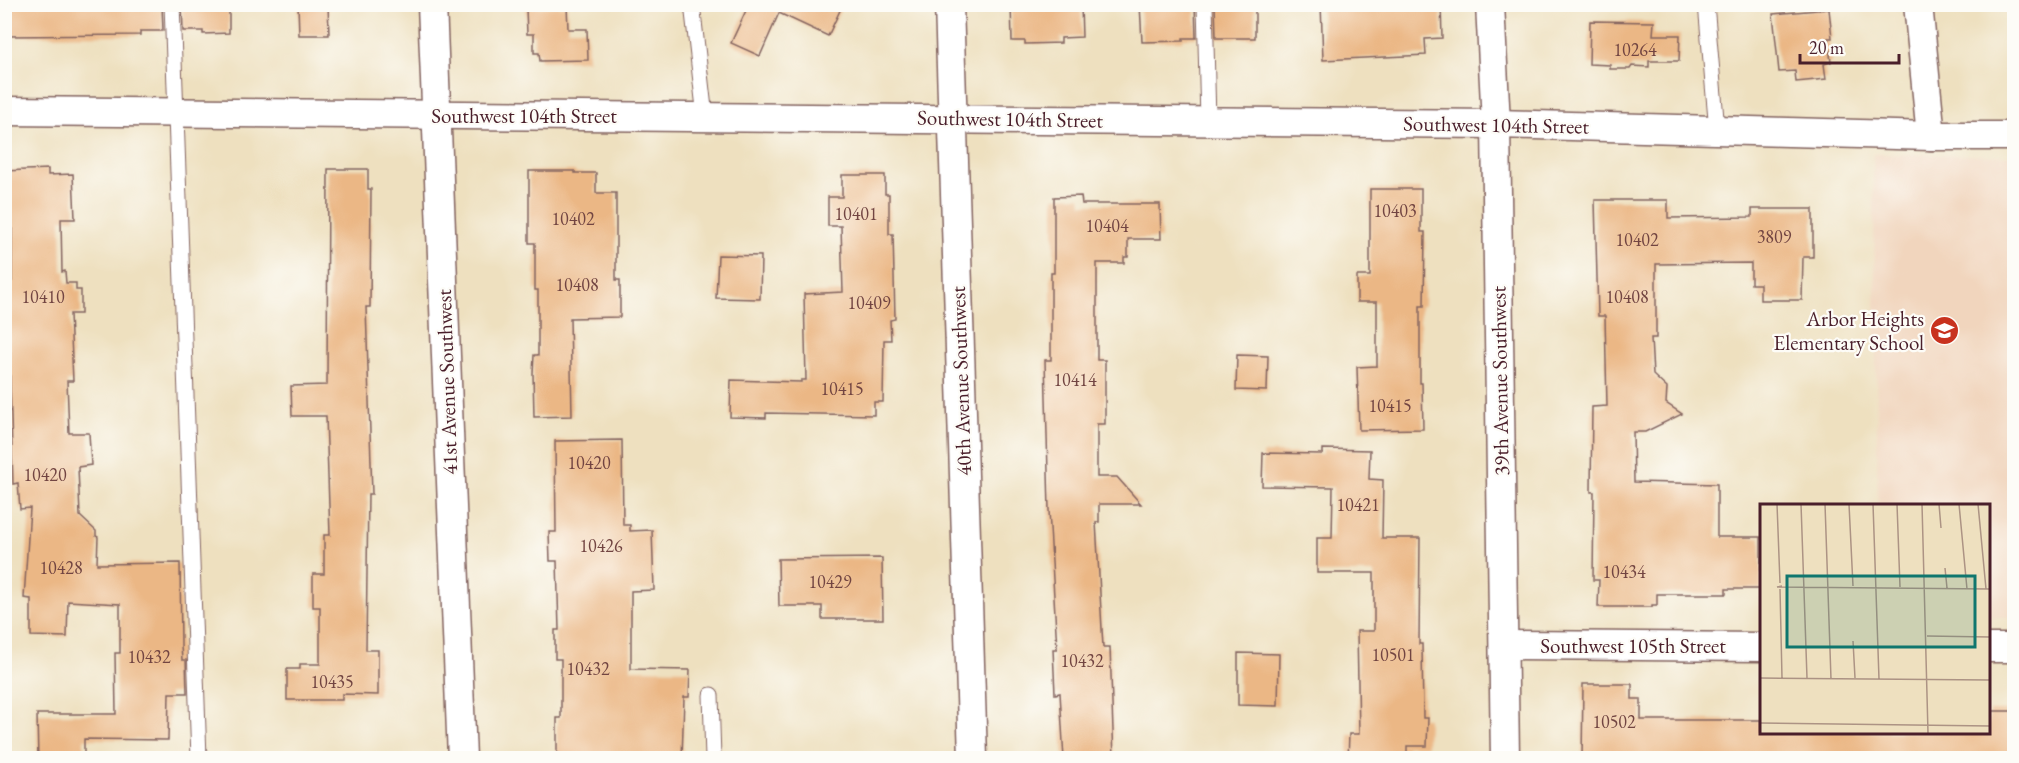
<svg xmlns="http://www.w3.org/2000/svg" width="2019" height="763" font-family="'EB Garamond',serif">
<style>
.built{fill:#f1d5bd}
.building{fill:#ebb785}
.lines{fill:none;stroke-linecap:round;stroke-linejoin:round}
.service-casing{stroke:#83635f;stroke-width:17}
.minor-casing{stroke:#83635f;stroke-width:31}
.service{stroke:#fff;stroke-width:15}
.minor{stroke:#fff;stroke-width:28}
.labels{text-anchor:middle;stroke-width:4.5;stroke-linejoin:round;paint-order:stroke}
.number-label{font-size:18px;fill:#724542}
.street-label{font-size:21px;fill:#4a1f2b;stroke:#fdfcf7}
.poi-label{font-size:21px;fill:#4a1f2b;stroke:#fdfcf7;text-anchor:end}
.inset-road{fill:none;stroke:#ac9384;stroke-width:1.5}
.view{fill:#0f766e;fill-opacity:0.15;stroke:#0f766e;stroke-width:3}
.inset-edge{fill:none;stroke:#4a1f2b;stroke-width:3}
</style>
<rect width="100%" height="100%" fill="#fdfcf7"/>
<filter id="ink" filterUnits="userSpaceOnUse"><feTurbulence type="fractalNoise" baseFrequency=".0167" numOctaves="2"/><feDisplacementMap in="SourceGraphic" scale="12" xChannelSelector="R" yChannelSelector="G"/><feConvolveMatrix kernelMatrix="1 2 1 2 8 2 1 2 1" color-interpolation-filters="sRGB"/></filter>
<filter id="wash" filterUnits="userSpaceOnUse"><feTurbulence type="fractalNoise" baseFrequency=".008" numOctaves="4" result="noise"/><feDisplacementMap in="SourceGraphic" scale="24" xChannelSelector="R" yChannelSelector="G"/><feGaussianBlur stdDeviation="1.35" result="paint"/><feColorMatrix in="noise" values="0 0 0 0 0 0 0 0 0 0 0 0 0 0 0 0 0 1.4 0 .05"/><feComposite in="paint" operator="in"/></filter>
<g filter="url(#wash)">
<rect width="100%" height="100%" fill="#eee0bf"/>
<polygon class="built" points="1873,154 2014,156 2014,617 1988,617 1988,505 1878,505"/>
<g id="blocks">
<g class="building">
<polygon points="4,4 162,4 163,31 140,31 140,35 4,36"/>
<polygon points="182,4 229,4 229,33 203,34 203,31 183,31"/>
<polygon points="298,4 328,4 329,35 299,35"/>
<polygon points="749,4 843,4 828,36 779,13 760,56 731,43"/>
<polygon points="1011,4 1081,5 1082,37 1061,38 1061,43 1025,44 1025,41 1012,41"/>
<polygon points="1140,4 1195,4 1196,38 1183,38 1183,41 1142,42"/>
<polygon points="1215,4 1255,4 1255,38 1216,38"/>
<polygon points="1321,4 1441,4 1442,38 1425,39 1426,55 1323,60"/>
<polygon points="567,6 568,29 587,29 588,60 540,61 539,53 534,53 534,34 527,34 526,8"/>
<polygon points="1829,9 1832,38 1828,38 1831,62 1824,64 1826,79 1796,82 1795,71 1779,72 1773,14"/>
<polygon points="1590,21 1654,22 1653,35 1680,35 1679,61 1649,61 1649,67 1632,66 1630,69 1610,69 1610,65 1589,64"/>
<polygon points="48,169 48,175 73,174 75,219 61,219 62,272 65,271 66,283 76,283 76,290 81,290 81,314 70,314 73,381 67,381 69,433 89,433 91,465 78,467 80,516 96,531 96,536 98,537 97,564 180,563 181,645 182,660 186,660 187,693 169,693 168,740 84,739 84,759 38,759 37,714 116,714 115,653 120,653 120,604 68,601 67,637 31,636 31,599 24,598 30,508 20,509 18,483 13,484 7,281 12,281 12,229 4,229 4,171"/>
<polygon points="328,169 368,169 368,189 371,189 370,307 366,307 372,494 368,494 366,650 378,650 378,695 342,694 342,700 287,700 287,669 300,669 300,664 320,664 320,607 313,607 313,574 324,574 324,535 330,535 326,416 292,416 291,386 327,385"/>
<polygon points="529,171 575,171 575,173 596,173 596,193 616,193 616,280 620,280 620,317 570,318 572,416 534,417 533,373 534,355 538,355 538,290 535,290 535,243 529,243"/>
<polygon points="842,175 885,175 885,194 889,194 889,234 893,234 895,319 890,320 891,340 884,340 883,402 874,402 874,415 766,413 766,418 730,417 731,380 801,382 801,380 806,380 804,294 843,292 841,226 828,226 828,197 842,197"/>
<polygon points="1370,189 1421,189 1421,232 1425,232 1424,306 1420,306 1420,383 1422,383 1423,429 1359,430 1357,367 1377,366 1377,302 1357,302 1357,276 1370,276"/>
<polygon points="1081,196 1082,204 1160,204 1161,239 1128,239 1128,257 1124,257 1124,263 1097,263 1097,360 1105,360 1105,424 1097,424 1097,477 1117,477 1141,504 1099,504 1099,522 1096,522 1103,647 1110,647 1114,759 1064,759 1060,693 1055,694 1053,649 1057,649 1049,510 1045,360 1051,360 1051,273 1054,273 1054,197"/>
<polygon points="1595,200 1668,200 1668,218 1752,217 1752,209 1813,209 1813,257 1803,257 1802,300 1760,300 1760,284 1751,284 1751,263 1656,264 1656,338 1651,338 1653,375 1667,388 1666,403 1682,414 1645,432 1633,432 1634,482 1717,484 1717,537 1761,537 1761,589 1726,589 1726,594 1657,594 1657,605 1652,605 1652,607 1598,607 1599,580 1593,580 1594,492 1591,492 1592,407 1607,406 1605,316 1598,316"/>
<polygon points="718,255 761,256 760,299 716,298"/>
<polygon points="1237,355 1268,356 1267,391 1236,390"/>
<polygon points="622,440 623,525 630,525 630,531 652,530 654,590 631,591 631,669 690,670 689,697 684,697 682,759 557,759 557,718 561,718 561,659 555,659 555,630 559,630 557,561 550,561 549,532 556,532 555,441"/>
<polygon points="1323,449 1370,450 1369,479 1383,480 1382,538 1420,538 1419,644 1422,644 1423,718 1428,718 1427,746 1407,746 1407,759 1348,759 1349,734 1359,734 1357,631 1374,631 1374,573 1317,573 1317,538 1332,538 1333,487 1262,486 1263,453 1323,454"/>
<polygon points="882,558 883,619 822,619 822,606 779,606 778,559"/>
<polygon points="1238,653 1279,654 1278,706 1238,705"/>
<polygon points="1583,684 1632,684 1632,699 1641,699 1641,720 1761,720 1761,732 1988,732 1989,711 2014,711 2014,759 1582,759"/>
</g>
</g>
</g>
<g filter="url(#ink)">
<use href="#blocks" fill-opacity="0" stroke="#83635f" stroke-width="1.5"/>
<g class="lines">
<defs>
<g id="service">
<polyline points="172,4 199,758"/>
<polyline points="692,4 705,117"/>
<polyline points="1205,4 1208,121"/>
<polyline points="1706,4 1717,130"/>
<polyline points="711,695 713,758"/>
</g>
<g id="minor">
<polyline points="432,4 462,758"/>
<polyline points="949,4 973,758"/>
<polyline points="1490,4 1496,124 1505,758"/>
<polyline points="1918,4 1931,136"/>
<polyline points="4,111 1496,124 1931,136 2014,136"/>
<polyline points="1504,645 1761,647"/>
<polyline points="1988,648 2014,648"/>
</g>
</defs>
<use href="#service" class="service-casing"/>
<use href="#minor" class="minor-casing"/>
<use href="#service" class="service"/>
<use href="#minor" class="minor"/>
</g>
</g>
<defs>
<symbol id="school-disc" viewBox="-11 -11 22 22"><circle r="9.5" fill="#c8321e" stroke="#fdfcf7"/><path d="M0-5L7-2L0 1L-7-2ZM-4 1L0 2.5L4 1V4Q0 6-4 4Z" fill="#fff"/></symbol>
</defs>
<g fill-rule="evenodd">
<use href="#school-disc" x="1928" y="314" width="33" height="33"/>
</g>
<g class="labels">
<g class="number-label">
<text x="1635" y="56">10264</text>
<text x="1395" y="217">10403</text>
<text x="856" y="220">10401</text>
<text x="573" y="225">10402</text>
<text x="1107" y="232">10404</text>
<text x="1774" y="243">3809</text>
<text x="1637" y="246">10402</text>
<text x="577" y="291">10408</text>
<text x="43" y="303">10410</text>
<text x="1627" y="303">10408</text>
<text x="869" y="309">10409</text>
<text x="1075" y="386">10414</text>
<text x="842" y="395">10415</text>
<text x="1390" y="412">10415</text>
<text x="589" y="469">10420</text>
<text x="45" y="481">10420</text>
<text x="1358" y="511">10421</text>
<text x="601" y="552">10426</text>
<text x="61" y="574">10428</text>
<text x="1624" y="578">10434</text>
<text x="830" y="588">10429</text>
<text x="1393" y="661">10501</text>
<text x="149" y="663">10432</text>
<text x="1082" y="667">10432</text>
<text x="588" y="675">10432</text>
<text x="332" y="688">10435</text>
<text x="1614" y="728">10502</text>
</g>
<g class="street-label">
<text x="524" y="123">Southwest 104th Street</text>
<text transform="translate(1010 119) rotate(1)" y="7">Southwest 104th Street</text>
<text transform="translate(1496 125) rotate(1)" y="7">Southwest 104th Street</text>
<text transform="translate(961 381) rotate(-92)" y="7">40th Avenue Southwest</text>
<text transform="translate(1500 381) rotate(-91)" y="7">39th Avenue Southwest</text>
<text transform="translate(447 382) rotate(-92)" y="7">41st Avenue Southwest</text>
<text x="1633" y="653">Southwest 105th Street</text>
</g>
<g class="poi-label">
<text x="1924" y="326">Arbor Heights<tspan x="1924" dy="24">Elementary School</tspan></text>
</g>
</g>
<g transform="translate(1760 504)">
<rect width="230" height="230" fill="#eee0bf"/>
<path class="inset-road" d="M17,0l3,79M41,0l6,174M65,0l6,175M89,0l4,82M113,0l6,175M137,0l3,83M162,0l6,229M179,0l2,24M199,0l8,85M218,0l8,85M185,64l2,20M22,82l-5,1 213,2M20,85l2,89M167,132l63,1M93,137l2,37M0,174l230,2M0,219l230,3"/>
<path class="view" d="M27,72h188v71h-188z"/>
<rect width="230" height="230" class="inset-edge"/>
</g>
<rect width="2019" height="763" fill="none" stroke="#fdfcf7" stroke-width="24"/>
<path d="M1800 54v9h99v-9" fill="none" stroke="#4a1f2b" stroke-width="3"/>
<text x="1809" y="54" font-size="18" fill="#4a1f2b" stroke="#fdfcf7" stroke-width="4.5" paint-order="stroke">20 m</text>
</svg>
